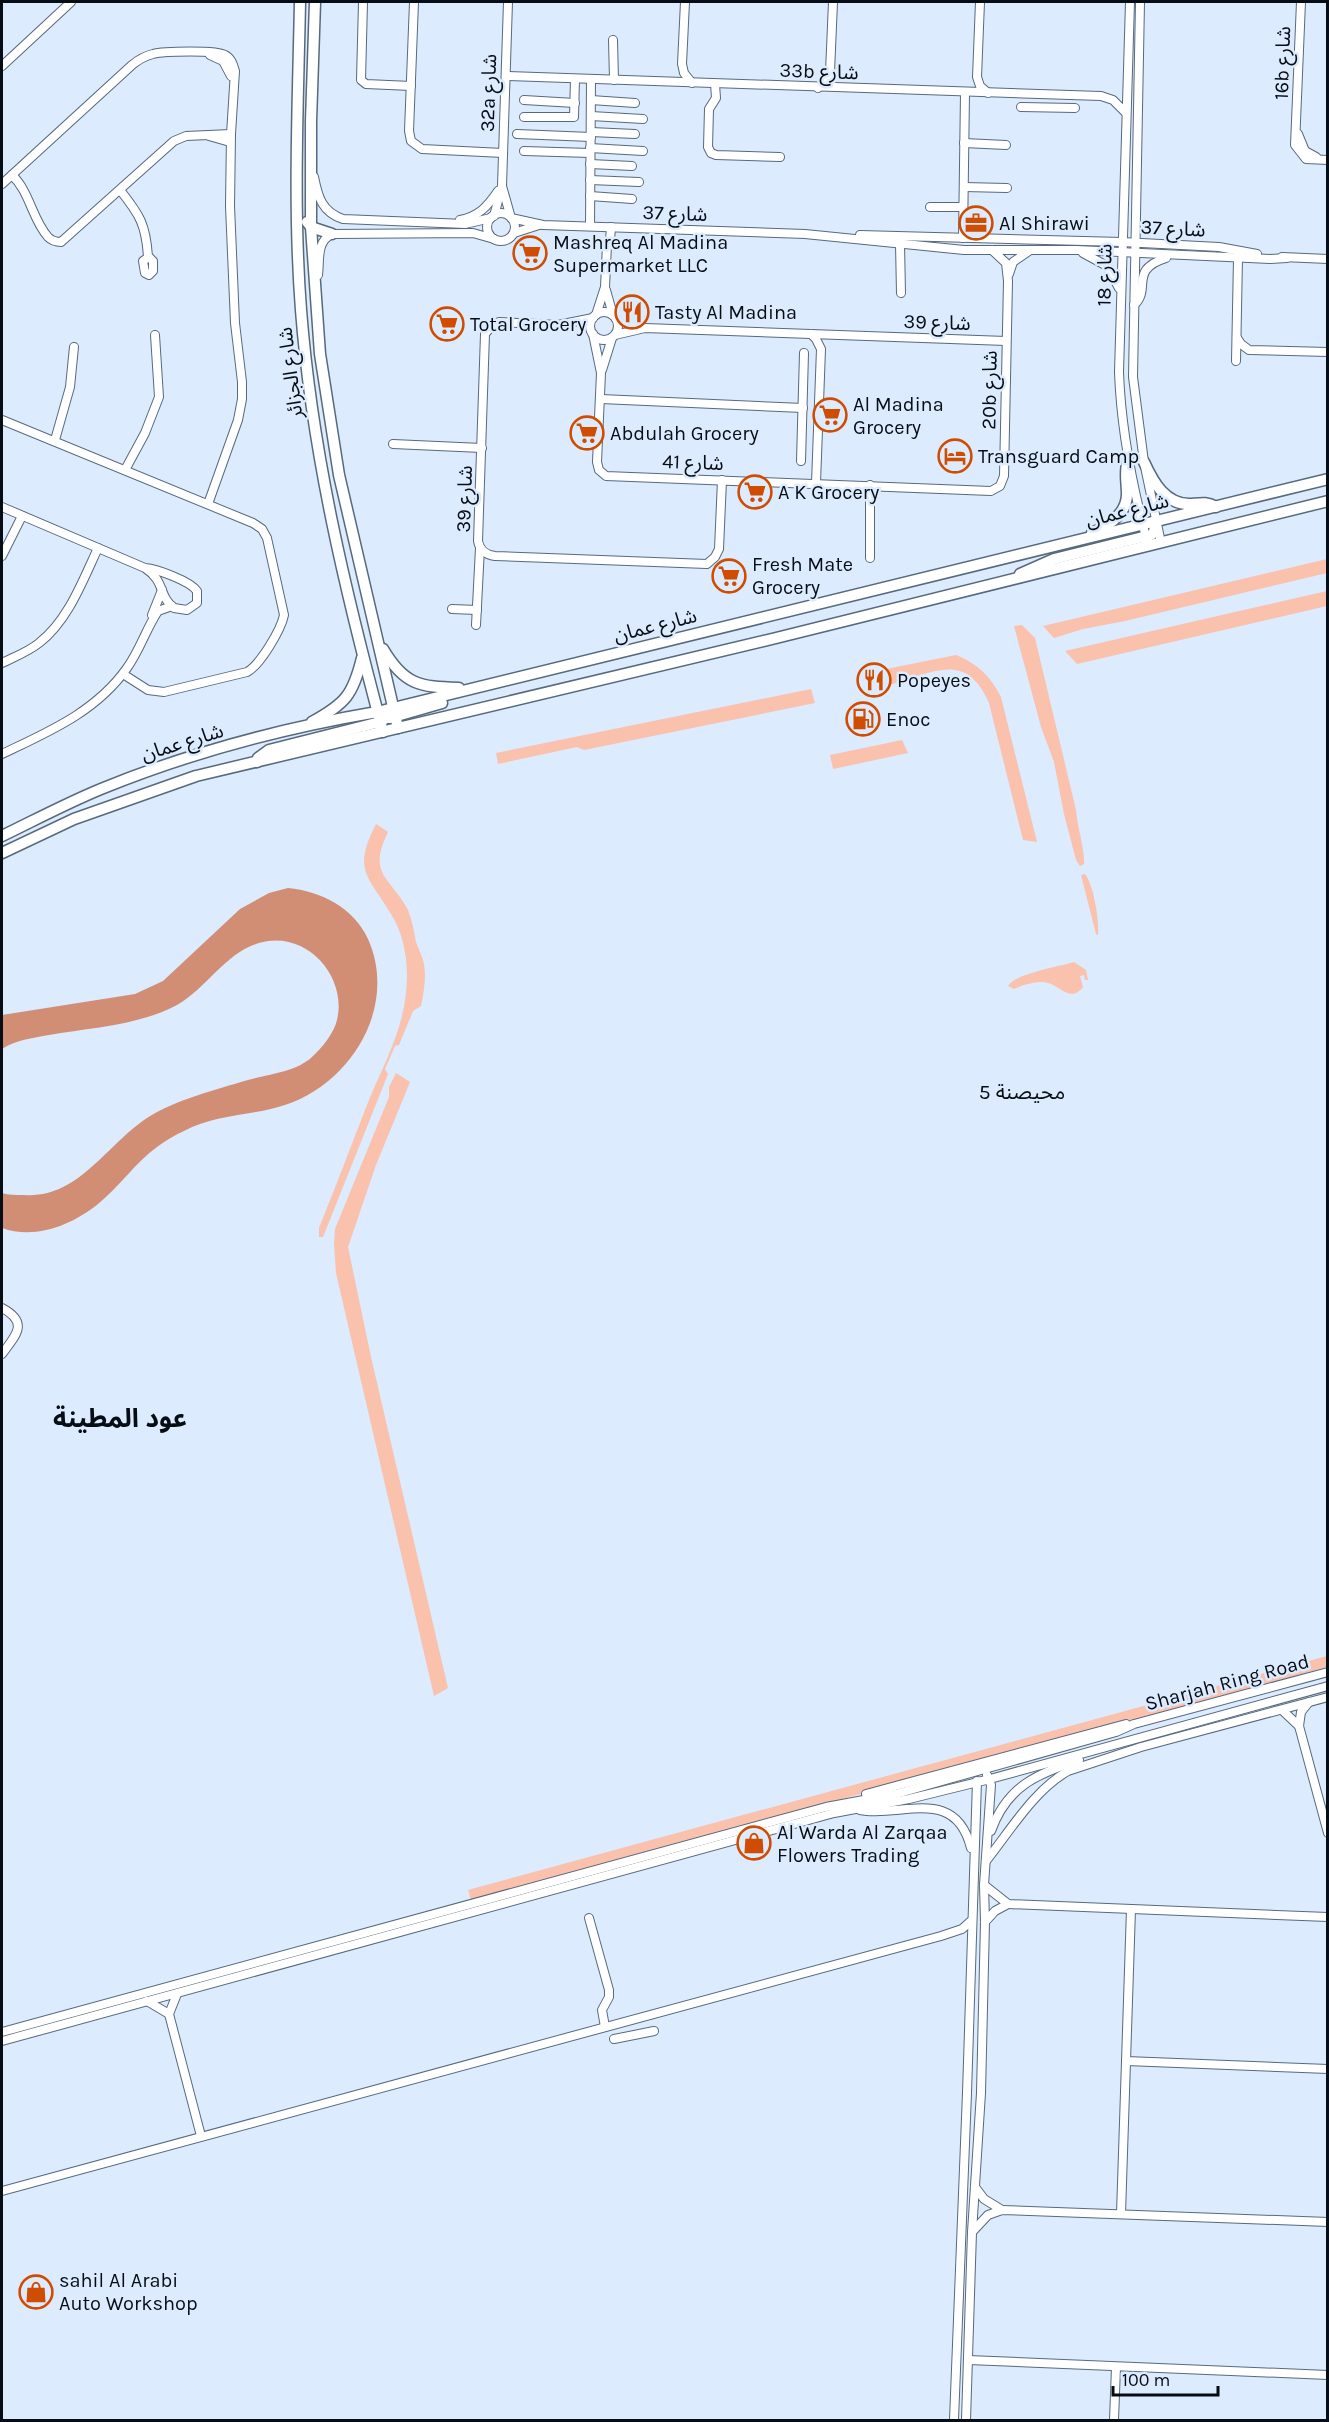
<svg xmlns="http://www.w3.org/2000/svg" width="1329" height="2422" font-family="Karla,'Noto Sans Arabic',sans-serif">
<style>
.green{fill:#fac1ac}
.water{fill:#d28e74}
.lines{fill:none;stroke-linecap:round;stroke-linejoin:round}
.minor-casing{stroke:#58697e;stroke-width:10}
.major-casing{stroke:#58697e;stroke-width:13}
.minor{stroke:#fff;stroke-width:8}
.major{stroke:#fff;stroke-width:10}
.labels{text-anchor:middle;stroke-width:5;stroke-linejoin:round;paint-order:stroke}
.street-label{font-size:20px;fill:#070d15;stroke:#dcebfe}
.poi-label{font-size:20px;fill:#070d15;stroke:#dcebfe;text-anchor:start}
.neighbourhood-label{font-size:21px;fill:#070d15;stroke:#dcebfe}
.district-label{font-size:26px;font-weight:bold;fill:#070d15;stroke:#dcebfe}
</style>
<rect width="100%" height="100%" fill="#dcebfe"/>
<g class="green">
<polygon points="1327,559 1327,573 1125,621 1083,629 1054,638 1043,626"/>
<polygon points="1327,591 1327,606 1077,664 1065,651"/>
<path d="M1022,625l13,13 41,172c1,16 9,40 8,54l-4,2 -4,-6 -12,-46 -10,-52 -13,-35 -27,-101z"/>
<path d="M956,655c21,8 35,22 45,42l36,145 -14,-2 -34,-137c-23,-53 -56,-30 -100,-18l-3,-16z"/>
<polygon points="811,689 815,703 584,750 577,747 498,764 496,753"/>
<polygon points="902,740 908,753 833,769 830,755"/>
<path d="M376,824l12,8c-21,43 2,44 20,78 4,10 6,22 8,32 2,6 5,12 7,18 4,15 1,31 -2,46l-8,5 -14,34 -4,1 -10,23 3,5 -65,163h-4v-9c17,-42 33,-85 50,-128 18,-43 38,-77 38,-125 0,-21 -5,-44 -16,-61 -23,-39 -39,-43 -15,-90z"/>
<path d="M1085,874c9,12 14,46 13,61l-2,-1 -15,-59z"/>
<path d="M1074,962l12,8 2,10h-3l-1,-5 -4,1 3,11c-12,16 -23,-1 -35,-4 -10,-3 -25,2 -34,6l-6,-3c9,-13 50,-19 66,-24z"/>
<polygon points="396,1073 410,1082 376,1165 348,1247 371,1357 448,1688 434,1696 336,1273 334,1244 335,1229 389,1097 389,1087"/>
<polygon points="1327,1656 1327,1667 471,1900 468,1890"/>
</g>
<path class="water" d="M288,888c33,3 66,20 80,51 30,67 -16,144 -83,166 -33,11 -69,9 -101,26 -9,4 -19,10 -27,16 -22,16 -38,40 -59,57 -26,21 -63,36 -96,24v-35c6,2 14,2 22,2 54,4 82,-50 123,-77 30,-19 68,-28 101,-38 21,-6 48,-8 64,-23 10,-9 22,-24 25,-37 10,-41 -26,-85 -69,-79 -40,6 -58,45 -91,64 -36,20 -88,23 -128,30 -16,3 -34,5 -47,14v-34l133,-21 28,-13 77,-72 29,-16z"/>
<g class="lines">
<defs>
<g id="minor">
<polyline points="363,2 361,80 366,84 411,86"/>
<polyline points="414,2 409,131 411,141 422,149 503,153"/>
<polyline points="685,2 682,64 684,73 692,83"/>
<polyline points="980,2 977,77 980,86 988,93"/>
<path d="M1130,2l-11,370c2,57 13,113 28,169"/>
<polyline points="1140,2 1133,377 1144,462 1161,543"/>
<polyline points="1301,2 1295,145 1306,159 1328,160"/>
<polyline points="613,40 614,80"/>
<polyline points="210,55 223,61 231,76"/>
<polyline points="2,66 71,2"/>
<polyline points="506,76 1101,96 1113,100 1126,113"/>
<polyline points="715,84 716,98 709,109 708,147 711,153 716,155 780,157"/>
<polyline points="818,88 826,81 830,72 833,2"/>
<polyline points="524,100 575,103"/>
<polyline points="591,100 635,103"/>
<polyline points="1021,107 1075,108"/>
<polyline points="591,116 643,119"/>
<polyline points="524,117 574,117 575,79"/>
<polyline points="591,132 635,134"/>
<polyline points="517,134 591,137"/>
<polyline points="1298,134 1305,151 1316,157"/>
<polyline points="209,136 230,142"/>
<polyline points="964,143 1006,145"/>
<polyline points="590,148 643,151"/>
<polyline points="524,151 590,153"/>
<polyline points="590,164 632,166"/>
<path d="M12,175c18,17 20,44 36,62 4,4 8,5 13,5l113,-101 12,-5 45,-2"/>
<path d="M314,177c4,20 8,35 29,42l122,5 26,-6"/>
<polyline points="590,180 639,182"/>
<path d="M2,184l130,-119c6,-5 13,-9 21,-11 10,-3 65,-4 72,1 6,3 8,9 10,16l-4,63 -1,72 5,117 7,59v17l-4,21 -30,84"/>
<polyline points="502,186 511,218 543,225 805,234 964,250 1077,250 1270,259 1287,258"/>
<polyline points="964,187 1007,188"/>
<path d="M120,190c20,25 26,35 28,67"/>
<polyline points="590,196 632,199"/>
<polyline points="930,207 963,207"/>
<circle cx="501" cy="227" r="14"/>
<polyline points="494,216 502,186 508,2"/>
<path d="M460,220c19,-4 27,-13 38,-29"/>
<polyline points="590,226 591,80"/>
<polyline points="514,233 539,225"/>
<polyline points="860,235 1122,242 1219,247 1257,254"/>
<polyline points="963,238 965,93"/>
<polyline points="900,244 901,293"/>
<polyline points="1083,253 1107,266 1119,288"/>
<polygon points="149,257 153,261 153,271 149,275 145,273 143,261"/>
<polyline points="1282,257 1328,259"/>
<polyline points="1009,274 1013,262 1029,251"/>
<path d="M318,275c2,-16 -2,-33 14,-41l141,-1 21,6"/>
<polyline points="606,290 613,315"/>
<path d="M1134,305c18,-16 -6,-35 32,-47"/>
<circle cx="604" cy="326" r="14"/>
<polyline points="596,315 605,287 607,245 610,240 611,227"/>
<path d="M593,318l-35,7 -59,-3 -9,6 -5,6 -7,207c2,10 8,14 17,15l212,8 8,-7 4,-8 3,-69"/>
<polyline points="593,334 601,373 597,462 599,470 606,476 991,491 1000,486 1004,476 1008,281 1006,263 992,250"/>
<polyline points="811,334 816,339 821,349 816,483"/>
<polyline points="615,335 645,328 1006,341"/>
<polyline points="1237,338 1241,344 1249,350 1328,352"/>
<polyline points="1236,361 1238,258"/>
<polyline points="602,370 612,338"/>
<polyline points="601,399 803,408"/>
<path d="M2,420l251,103 9,6 5,9 17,77c-3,15 -24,50 -37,57l-83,20 -16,-2 -25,-16"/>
<polyline points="55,440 70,387 74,347"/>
<polyline points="393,444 482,448"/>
<polyline points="801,461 804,353"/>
<polyline points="125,470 145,433 159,397 155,335"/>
<path d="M2,507l143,61c21,14 13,28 29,40l13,2 10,-7v-12c-7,-10 -40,-22 -52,-23"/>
<polyline points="2,556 22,516"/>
<polyline points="870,558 870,485"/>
<polyline points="452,609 477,610"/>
<polyline points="152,615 162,590"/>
<polyline points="476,625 480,548"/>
<path d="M2,663c12,-6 26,-11 37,-20 29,-22 44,-63 59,-95"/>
<path d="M2,754c46,-22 94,-42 125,-86 13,-18 19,-39 31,-57l14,-5"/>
<path d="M2,1308c28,15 13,28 0,46"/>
<polyline points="1309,1702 1301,1712 1299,1726 1328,1833"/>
<polyline points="1282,1710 1299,1726"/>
<polyline points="866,1794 1126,1724"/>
<path d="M860,1810c41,8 95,-25 111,38"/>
<path d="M991,1831c16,-45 46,-57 88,-71"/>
<path d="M986,1861c24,-30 48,-71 82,-90l73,-24 187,-50"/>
<polyline points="984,1885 1008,1904 1328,1917"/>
<polyline points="589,1918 609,1990 609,1997 602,2010 605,2027"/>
<polyline points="985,1922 995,1911 1008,1904"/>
<polyline points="177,1994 169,2014 201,2136"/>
<polyline points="147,2001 169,2014"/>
<polyline points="2,2032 826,1807 896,1794 1116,1732 1134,1724 1328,1672"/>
<polyline points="614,2039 654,2031"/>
<polyline points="2,2041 834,1813 909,1799 990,1779 1328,1686"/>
<polyline points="1126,2061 1328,2069"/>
<polyline points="975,2187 984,2199 1002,2210"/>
<polyline points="2,2191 941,1936 962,1929 971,1921"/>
<polyline points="1121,2214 1131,1909"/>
<polyline points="973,2231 988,2215 1002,2210 1328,2222"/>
<polyline points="968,2360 1328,2375"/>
<polyline points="954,2420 967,2093 977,1781"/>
<polyline points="966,2420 972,2232 981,2093 985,1922 984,1885 991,1785 987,1775"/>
<polyline points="1114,2420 1116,2367"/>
</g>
<g id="major">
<path d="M300,2c-2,102 -7,205 1,308 11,143 45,284 82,422"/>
<polyline points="315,2 311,121 311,227 320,354 339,475 398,728"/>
<polyline points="307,222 311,227 332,234"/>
<path d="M1144,462c9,20 22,44 48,42 10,-1 16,-2 24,3"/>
<path d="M1092,533c16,-7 35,-19 35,-39 0,-12 -3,-22 1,-34"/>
<polyline points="1020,574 1054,559 1151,535 1154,532 1156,521"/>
<path d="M383,649c21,36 37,38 76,39"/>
<polyline points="390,718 442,703"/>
<path d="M312,722c33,-18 41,-27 50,-64"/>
<polyline points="257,762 258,758 269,750 380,722 386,718"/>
<path d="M2,836c33,-16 65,-33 99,-47 88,-36 182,-61 276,-77l951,-233"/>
<polyline points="2,853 74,819 196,776 772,639 1328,501"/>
</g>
</defs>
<use href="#minor" class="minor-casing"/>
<use href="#major" class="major-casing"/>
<use href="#minor" class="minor"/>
<use href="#major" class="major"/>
</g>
<defs>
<symbol id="office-ring" viewBox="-11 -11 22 22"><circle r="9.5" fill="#dcebfe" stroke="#d04c00" stroke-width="1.5"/><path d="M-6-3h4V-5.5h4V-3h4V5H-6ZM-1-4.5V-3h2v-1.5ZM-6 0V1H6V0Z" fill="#d04c00"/></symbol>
<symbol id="supermarket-ring" viewBox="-11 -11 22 22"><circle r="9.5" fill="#dcebfe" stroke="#d04c00" stroke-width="1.5"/><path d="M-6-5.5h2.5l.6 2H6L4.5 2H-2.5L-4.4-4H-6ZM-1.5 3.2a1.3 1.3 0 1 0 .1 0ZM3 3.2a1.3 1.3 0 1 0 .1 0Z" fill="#d04c00"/></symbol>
<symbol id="restaurant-ring" viewBox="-11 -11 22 22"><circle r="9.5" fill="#dcebfe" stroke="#d04c00" stroke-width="1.5"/><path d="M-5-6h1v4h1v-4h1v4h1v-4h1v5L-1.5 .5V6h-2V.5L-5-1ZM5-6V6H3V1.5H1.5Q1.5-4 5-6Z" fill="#d04c00"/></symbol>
<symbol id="hotel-ring" viewBox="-11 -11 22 22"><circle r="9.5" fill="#dcebfe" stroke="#d04c00" stroke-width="1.5"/><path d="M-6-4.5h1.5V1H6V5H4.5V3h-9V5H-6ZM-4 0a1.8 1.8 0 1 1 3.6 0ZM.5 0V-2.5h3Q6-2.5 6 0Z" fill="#d04c00"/></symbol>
<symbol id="fuel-ring" viewBox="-11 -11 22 22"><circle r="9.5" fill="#dcebfe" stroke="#d04c00" stroke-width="1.5"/><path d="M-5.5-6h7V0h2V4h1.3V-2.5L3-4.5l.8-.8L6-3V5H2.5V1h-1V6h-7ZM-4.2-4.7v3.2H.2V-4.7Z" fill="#d04c00"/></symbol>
<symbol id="shop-ring" viewBox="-11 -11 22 22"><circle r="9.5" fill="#dcebfe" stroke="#d04c00" stroke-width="1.5"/><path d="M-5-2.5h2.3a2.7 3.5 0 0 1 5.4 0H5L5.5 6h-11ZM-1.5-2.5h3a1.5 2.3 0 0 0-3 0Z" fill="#d04c00"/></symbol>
</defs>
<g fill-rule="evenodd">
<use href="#office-ring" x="957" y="204" width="38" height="38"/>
<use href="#supermarket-ring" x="511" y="234" width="38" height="38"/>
<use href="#restaurant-ring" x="613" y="293" width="38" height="38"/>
<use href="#supermarket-ring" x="428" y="305" width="38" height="38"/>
<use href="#supermarket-ring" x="811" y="396" width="38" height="38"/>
<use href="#supermarket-ring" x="568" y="414" width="38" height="38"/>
<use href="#hotel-ring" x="936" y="437" width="38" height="38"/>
<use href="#supermarket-ring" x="736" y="473" width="38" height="38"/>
<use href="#supermarket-ring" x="710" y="557" width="38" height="38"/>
<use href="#restaurant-ring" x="855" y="661" width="38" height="38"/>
<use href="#fuel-ring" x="844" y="700" width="38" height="38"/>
<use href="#shop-ring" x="735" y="1824" width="38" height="38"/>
<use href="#shop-ring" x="17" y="2273" width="38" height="38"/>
</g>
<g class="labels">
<g class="street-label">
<text transform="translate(1282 63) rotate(-88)" y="7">16b شارع</text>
<text transform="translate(819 71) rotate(2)" y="7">33b شارع</text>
<text transform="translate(488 93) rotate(-88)" y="7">32a شارع</text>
<text transform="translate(675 213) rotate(2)" y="7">شارع 37</text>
<text transform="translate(1173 228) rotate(3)" y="7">شارع 37</text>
<text transform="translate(1104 275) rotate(-89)" y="7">شارع 18</text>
<text transform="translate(937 322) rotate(2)" y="7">شارع 39</text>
<text transform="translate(290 373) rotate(-97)" y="7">شارع الجزائر</text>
<text transform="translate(989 390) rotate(-89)" y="7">20b شارع</text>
<text transform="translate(693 462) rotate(2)" y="7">شارع 41</text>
<text transform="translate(464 499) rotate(-88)" y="7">شارع 39</text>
<text transform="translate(1127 510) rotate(-14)" y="7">شارع عمان</text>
<text transform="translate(655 625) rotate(-14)" y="7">شارع عمان</text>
<text transform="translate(182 742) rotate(-17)" y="7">شارع عمان</text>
<text transform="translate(1227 1682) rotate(-15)" y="7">Sharjah Ring Road</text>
</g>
<g class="poi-label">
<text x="999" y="230">Al Shirawi</text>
<text x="553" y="249">Mashreq Al Madina<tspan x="553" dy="23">Supermarket LLC</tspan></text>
<text x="655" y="319">Tasty Al Madina</text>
<text x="470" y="331">Total Grocery</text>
<text x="853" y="411">Al Madina<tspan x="853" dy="23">Grocery</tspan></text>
<text x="610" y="440">Abdulah Grocery</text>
<text x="978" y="463">Transguard Camp</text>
<text x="778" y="499">A K Grocery</text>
<text x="752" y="571">Fresh Mate<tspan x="752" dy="23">Grocery</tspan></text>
<text x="897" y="687">Popeyes</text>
<text x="886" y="726">Enoc</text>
<text x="777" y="1839">Al Warda Al Zarqaa<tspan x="777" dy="23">Flowers Trading</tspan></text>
<text x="59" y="2287">sahil Al Arabi<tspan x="59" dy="23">Auto Workshop</tspan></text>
</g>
<g class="neighbourhood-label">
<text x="1022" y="1099">محيصنة 5</text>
</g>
<g class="district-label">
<text x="120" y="1427">عود المطينة</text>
</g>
</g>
<rect width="1329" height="2422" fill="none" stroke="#070d15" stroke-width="6"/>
<path d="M1113 2386v9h105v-9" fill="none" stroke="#070d15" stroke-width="3"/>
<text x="1122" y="2386" font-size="18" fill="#070d15" stroke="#dcebfe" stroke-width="4.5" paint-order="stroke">100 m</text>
</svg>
